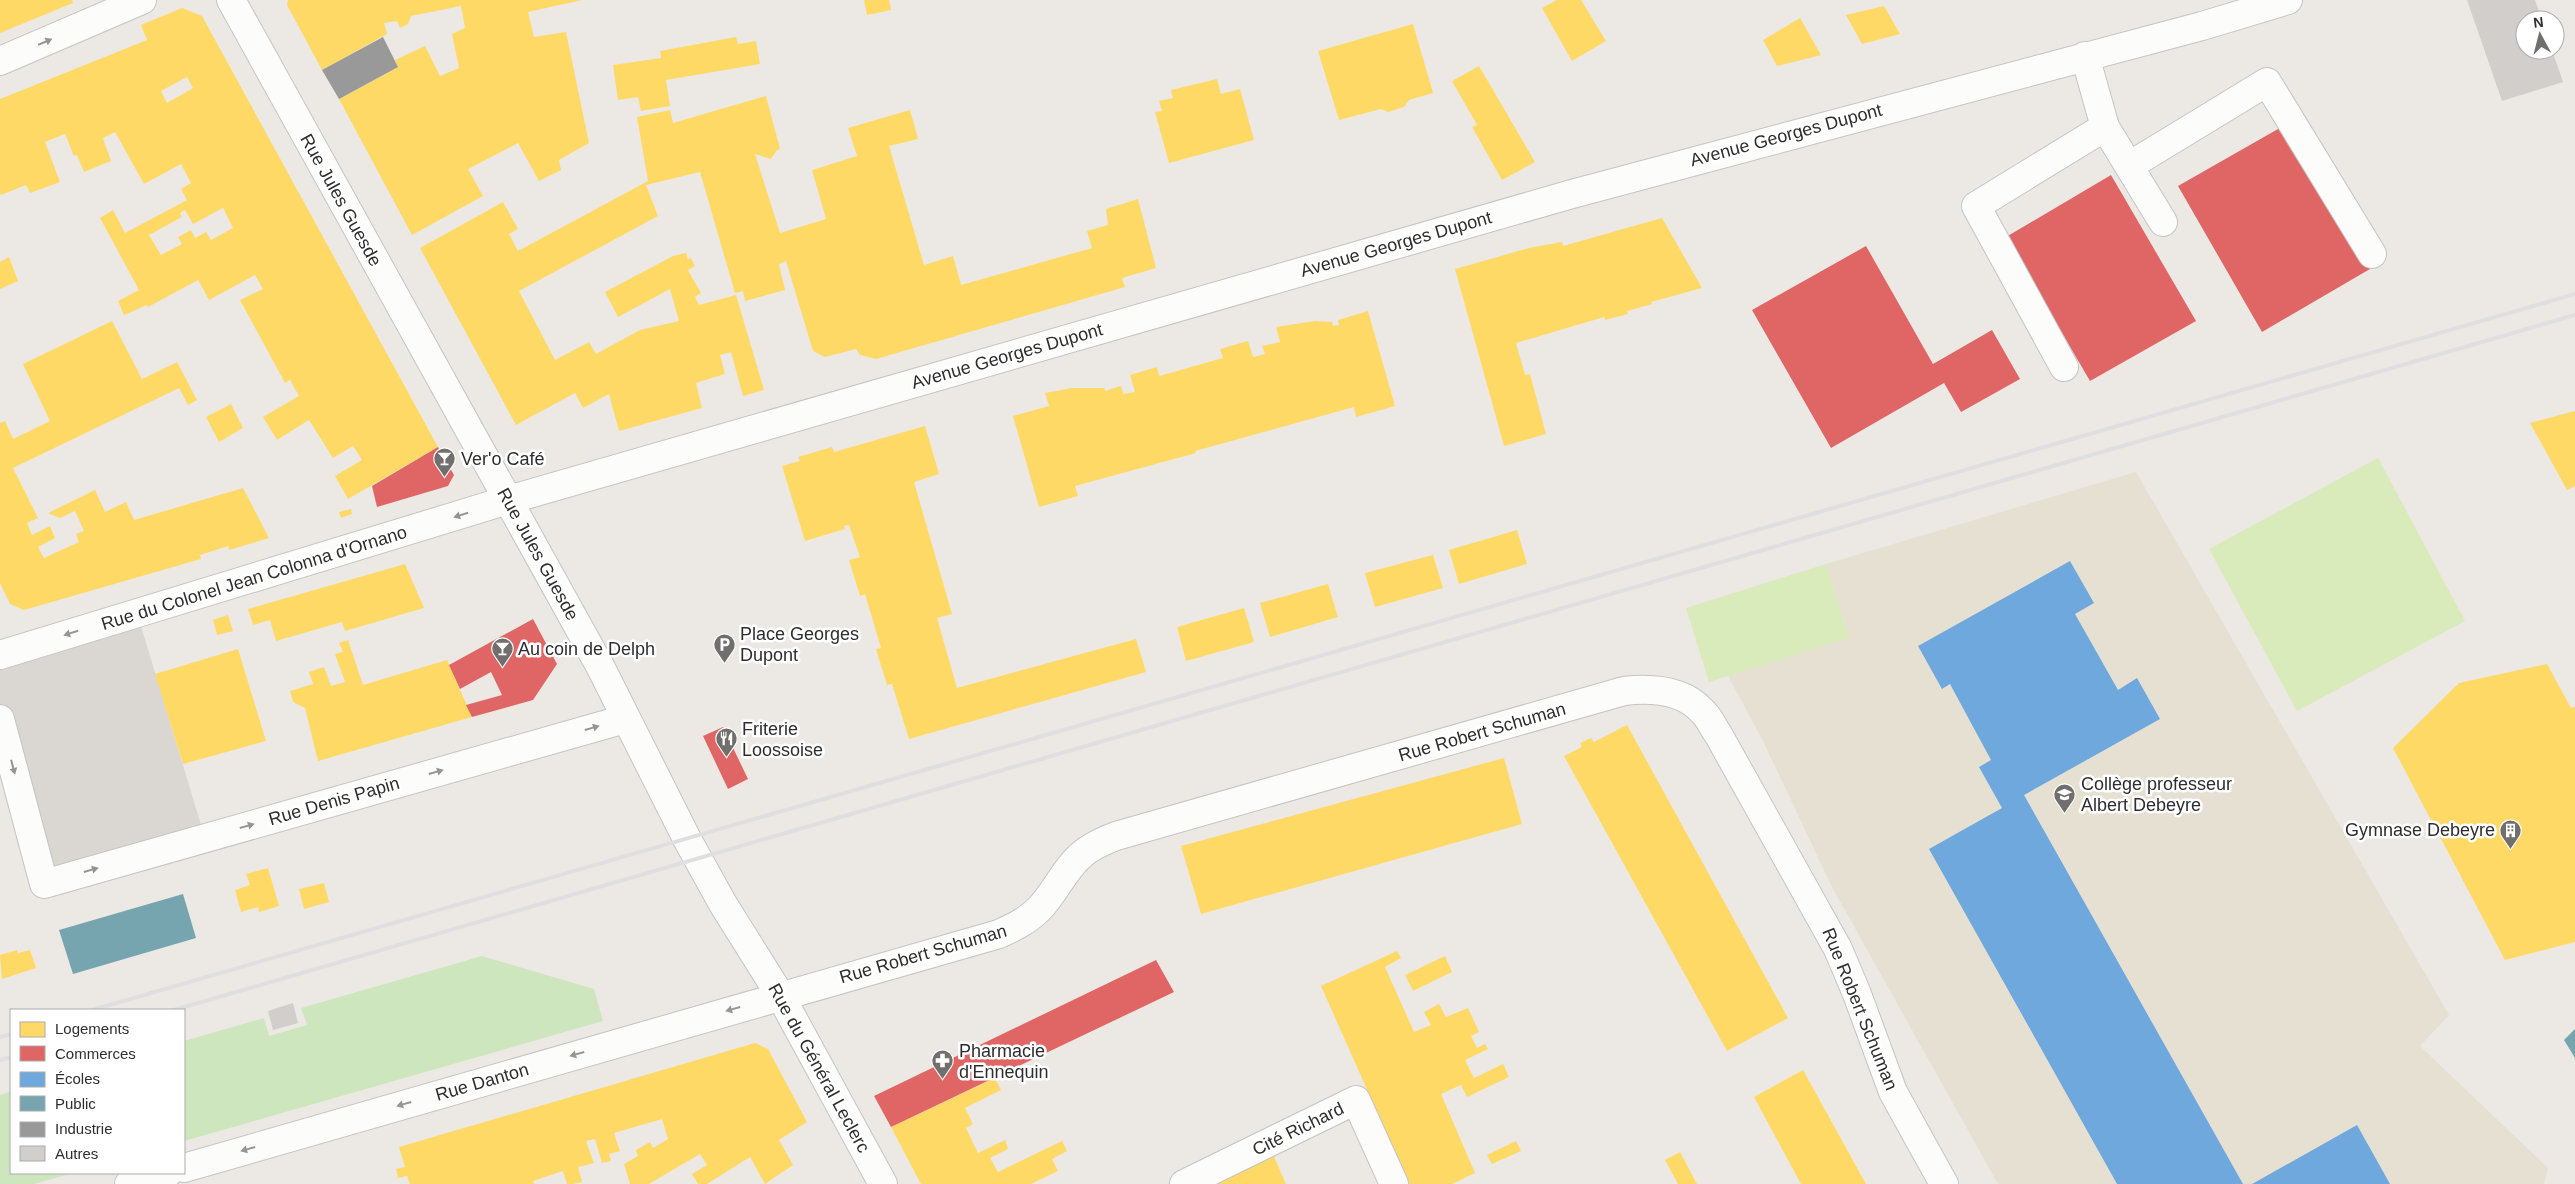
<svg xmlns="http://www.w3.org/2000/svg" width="2575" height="1184" font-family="Helvetica,sans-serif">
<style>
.education{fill:#e6e0d3}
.green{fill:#cee6be}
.pitch{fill:#d9eabb}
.plaza{fill:#dad6d2}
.homes{fill:#ffd966;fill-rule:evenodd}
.shops{fill:#e06666}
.schools{fill:#6fa8dc}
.public{fill:#76a5af}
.industry{fill:#999}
.building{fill:#d1cecb}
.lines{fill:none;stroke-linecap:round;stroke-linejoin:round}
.minor-casing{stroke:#c5c4c5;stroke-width:30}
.minor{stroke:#fcfcfb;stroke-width:28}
.rail{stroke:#dfdfe1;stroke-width:4}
.oneway{fill:#959594}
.labels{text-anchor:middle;stroke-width:5;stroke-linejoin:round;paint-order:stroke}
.street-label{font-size:18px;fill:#2e2e2e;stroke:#fff}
.poi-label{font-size:18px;fill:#2e2e2e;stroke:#fff;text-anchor:start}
</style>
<rect width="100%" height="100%" fill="#ece8e4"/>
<polygon class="education" points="2136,472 2449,1015 2420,1046 2548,1168 2544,1184 1998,1184 1832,887 1762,739 1728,676 1849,638 1826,564"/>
<g class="green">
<polygon points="482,956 594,989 603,1021 184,1141 184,1041 264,1018 269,1036 307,1025 301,1008"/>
<polygon points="11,1091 11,1173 73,1173 34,1184 0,1184 0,1095"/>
</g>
<g class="pitch">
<polygon points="2378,458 2465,621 2297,711 2209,549"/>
<polygon points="1826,564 1849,638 1709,682 1686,608"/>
</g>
<polygon class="plaza" points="137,613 205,838 44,884 0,719 0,655"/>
<g class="homes">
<polygon points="0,0 72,0 73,3 0,33"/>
<polygon points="288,0 582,0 528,12 534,37 566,32 589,143 559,160 561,170 539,181 518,143 468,169 483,196 412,235 339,99 398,67 395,60 425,46 440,76 459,68 452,34 465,28 461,6 411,16 408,24 400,28 397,21 384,23 387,34 322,70 287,5"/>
<polygon points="864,0 889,0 891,10 867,15"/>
<polygon points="1557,0 1581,0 1606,41 1572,61 1542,8"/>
<polygon points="1884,6 1900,34 1862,44 1846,15"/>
<path d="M182,8l20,8 236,431 -90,52 -13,-23 27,-16 -9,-14 -20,12 -24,-38 -32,20 -14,-23 36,-21 -9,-16 -5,3 -45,-83 23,-11 -8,-14 -46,25 -11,-20 -50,27 -1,-2 -23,10 -6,-14 21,-11 -39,-72 13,-8 12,23 62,-33 -6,-11 10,-6 -10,-19 -37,20 -29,-52 -12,6 8,23 -27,11 -7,-17 -3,1 -9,-22 -20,8 15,40 -30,11 -4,-8 -25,10 -1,-2v-94l147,-59 -6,-15zM187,77l6,11 -26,15 -6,-12zM223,208l10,20 -22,12 -5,-8 -11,6 -4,-8 -13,7 4,7 -21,11 -12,-20 33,-18 -2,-4 5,-3 8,14z"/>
<polygon points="1800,18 1821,55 1777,66 1763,40"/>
<polygon points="1413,24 1433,93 1409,100 1404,107 1388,112 1381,109 1339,120 1318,51"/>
<polygon points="736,37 738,44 756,41 760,64 666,80 670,106 641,111 638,97 618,100 613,65 661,58 660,51"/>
<polygon points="1479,66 1535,162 1502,180 1472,127 1477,125 1452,81"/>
<polygon points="1217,79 1221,94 1240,89 1254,140 1169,163 1155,112 1162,111 1159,101 1173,98 1171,90"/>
<polygon points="766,96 780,149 777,150 771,159 755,154 780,233 826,219 812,170 857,156 848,128 910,110 918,139 889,146 924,265 953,256 961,285 1092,248 1087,231 1108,225 1106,209 1138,199 1156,268 1122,278 1125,287 876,359 860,355 856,349 825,357 813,351 786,261 779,264 785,290 745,301 743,291 735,293 700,172 646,185 658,216 519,291 555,360 589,342 596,354 640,330 679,321 670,289 618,317 605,292 673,256 686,253 688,259 691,258 695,266 688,270 701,293 695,297 699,305 736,295 764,390 743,396 731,352 720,355 725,374 696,383 702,408 619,431 609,394 583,408 575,393 516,425 420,248 503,202 518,229 509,234 518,251 648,181 637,117 670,110 673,123"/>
<polygon points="1662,218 1702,288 1651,302 1652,304 1627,311 1628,314 1605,320 1604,317 1516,343 1525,375 1530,374 1546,434 1504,446 1455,269 1529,248 1562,242 1563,246"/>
<polygon points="9,257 18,281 0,289 0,262"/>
<polygon points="1368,311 1395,406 1356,417 1354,407 1195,451 1196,453 1075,486 1078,496 1039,507 1013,416 1049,406 1045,393 1072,388 1104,388 1105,391 1121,386 1123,394 1135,392 1130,375 1157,367 1159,376 1223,358 1220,349 1248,341 1253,357 1265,354 1262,346 1280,342 1276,327 1315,321 1332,322 1333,326 1339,325 1338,320"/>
<polygon points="112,321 142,379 177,362 197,400 188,405 179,388 13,468 38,518 27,523 32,535 50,526 55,538 38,547 44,558 79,542 76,534 84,531 75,511 60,518 48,513 95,490 105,512 126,502 134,520 243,488 269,538 229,550 228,546 200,555 201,559 24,610 10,604 0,583 0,423 5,421 13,439 50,421 23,364"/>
<polygon points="231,404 243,428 219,442 206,417"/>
<polygon points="2575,411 2575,486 2567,490 2530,423"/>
<polygon points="925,426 939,474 914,482 952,614 937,618 957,688 1136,639 1146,672 909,739 892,684 887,685 876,649 881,648 865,594 860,596 849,560 860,557 849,525 844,526 845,529 805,541 782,466 800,461 798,457 832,447 834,452"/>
<polygon points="351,509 352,514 341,518 339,512"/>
<polygon points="1517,530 1527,564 1459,584 1449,550"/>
<polygon points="1433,555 1443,588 1375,607 1365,573"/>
<polygon points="405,564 424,608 345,631 342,622 276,641 270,620 253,625 248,609"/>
<polygon points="1328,584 1338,617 1270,637 1260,603"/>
<polygon points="1244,608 1254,642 1186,661 1177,627"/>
<polygon points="228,615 233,631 217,635 213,620"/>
<polygon points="348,640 363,685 447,660 472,717 318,761 305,708 293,702 290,691 313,684 309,672 324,667 331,686 345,682 335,654 343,652 339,643"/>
<polygon points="238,649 266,741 183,764 155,674"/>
<polygon points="2547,664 2571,708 2575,707 2575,942 2505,960 2393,748 2459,683"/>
<polygon points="1627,725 1788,1018 1727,1051 1564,756 1582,747 1580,743 1591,738 1594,742"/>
<polygon points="1504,758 1522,824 1201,914 1181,846"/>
<polygon points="268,868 279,906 259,912 258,907 241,912 235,890 250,885 246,874"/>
<polygon points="324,883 329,902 304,909 299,889"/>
<polygon points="17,950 18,953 30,950 36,968 2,979 0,955"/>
<polygon points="1397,951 1401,958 1385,967 1414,1032 1431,1025 1424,1012 1439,1004 1446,1017 1468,1008 1479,1032 1471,1036 1477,1048 1485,1044 1488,1049 1465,1060 1474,1078 1503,1064 1509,1077 1467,1097 1461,1085 1441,1094 1475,1173 1452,1184 1409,1184 1321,986"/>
<polygon points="1445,956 1452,972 1413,991 1405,975"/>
<polygon points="755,1043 768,1049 807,1122 779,1140 793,1165 765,1184 750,1157 707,1184 698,1184 692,1174 707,1165 700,1154 649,1184 630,1184 624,1164 638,1156 636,1150 650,1142 653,1148 668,1139 662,1119 614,1133 620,1151 609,1154 611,1161 602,1163 595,1139 586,1141 594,1163 578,1167 582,1182 573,1184 567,1184 563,1171 533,1181 534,1184 410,1184 407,1176 398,1178 396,1169 405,1167 399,1147"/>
<polygon points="1803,1070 1866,1184 1801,1184 1754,1097"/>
<polygon points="995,1078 1001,1090 965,1108 973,1124 966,1128 978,1153 1005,1140 1008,1149 990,1158 998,1172 1062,1141 1067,1151 1052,1159 1058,1171 1031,1184 921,1184 891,1127"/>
<polygon points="1516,1141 1521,1151 1492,1164 1487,1155"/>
<polygon points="1271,1150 1286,1184 1201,1184"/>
<polygon points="1680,1152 1697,1184 1678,1184 1665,1160"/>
</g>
<g class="shops">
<polygon points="2285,125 2370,269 2262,332 2178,186"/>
<polygon points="2111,175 2196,321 2090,381 2006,237"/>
<polygon points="1866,246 1933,364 1992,330 2020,379 1961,412 1944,383 1831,448 1752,310"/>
<polygon points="438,447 454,475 448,486 377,507 372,486"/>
<polygon points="533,619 557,664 533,700 472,717 466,705 502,695 491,672 460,689 449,665"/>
<polygon points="723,727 748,779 728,789 703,736"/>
<polygon points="1156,960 1174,992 891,1127 874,1096"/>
</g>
<g class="schools">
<polygon points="2070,561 2094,603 2075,614 2118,690 2137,678 2160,719 2024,795 2243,1184 2117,1184 1929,849 2002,808 1979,767 1991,760 1950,684 1942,689 1918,646"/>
<polygon points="2357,1125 2390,1184 2252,1184"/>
</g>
<g class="public">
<polygon points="183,894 196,938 73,974 59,930"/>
<polygon points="2575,1029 2575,1058 2564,1040"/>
</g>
<polygon class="industry" points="383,37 398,67 339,99 322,70"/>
<g class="building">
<polygon points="2467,0 2535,0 2542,20 2525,20 2525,50 2552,50 2563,82 2502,101"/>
<polygon points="293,1003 298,1023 273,1030 268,1011"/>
</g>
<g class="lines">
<defs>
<g id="minor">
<polyline points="231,0 600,666 687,839 723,904 780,995 883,1184"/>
<polyline points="2085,56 2105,127"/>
<polyline points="0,61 142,0"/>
<polyline points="2129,166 2267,82 2372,254"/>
<polyline points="2064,367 1976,206 2105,127 2163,222"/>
<polyline points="0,655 508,500 1572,194 2202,26 2288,0"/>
<polyline points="0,719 44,884 625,719"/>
<path d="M184,1168l815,-234c15,-7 28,-13 40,-25 15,-15 24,-37 40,-52 10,-10 24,-16 37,-21l508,-145c27,-3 58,-2 78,20 7,6 11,16 16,23l120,215 19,45 36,98 51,92"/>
<polyline points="129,1184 168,1173"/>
<polyline points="1184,1184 1356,1100 1394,1184"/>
</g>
</defs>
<use href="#minor" class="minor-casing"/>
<use href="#minor" class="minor"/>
<g class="rail">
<polyline points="92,1010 2575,294"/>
<polyline points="174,1010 2575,315"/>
<polyline points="0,1037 11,1034"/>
<polyline points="0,1060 11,1057"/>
</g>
</g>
<defs><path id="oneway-solid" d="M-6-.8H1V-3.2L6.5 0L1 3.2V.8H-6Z" transform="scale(1.25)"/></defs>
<g class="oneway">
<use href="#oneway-solid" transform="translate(45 42) rotate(-23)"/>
<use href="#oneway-solid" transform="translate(461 515) rotate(163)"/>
<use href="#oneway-solid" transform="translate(71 633) rotate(163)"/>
<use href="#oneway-solid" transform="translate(592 728) rotate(-16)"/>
<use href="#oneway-solid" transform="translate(13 767) rotate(75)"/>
<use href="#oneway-solid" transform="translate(436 772) rotate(-16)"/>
<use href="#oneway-solid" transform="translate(247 826) rotate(-16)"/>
<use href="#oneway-solid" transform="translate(91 870) rotate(-16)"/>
<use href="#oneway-solid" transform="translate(733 1009) rotate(164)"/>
<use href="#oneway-solid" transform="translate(577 1054) rotate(164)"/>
<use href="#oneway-solid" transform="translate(404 1104) rotate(164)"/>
<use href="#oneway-solid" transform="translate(248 1149) rotate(164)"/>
</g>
<defs>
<symbol id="bar-pin" viewBox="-11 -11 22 30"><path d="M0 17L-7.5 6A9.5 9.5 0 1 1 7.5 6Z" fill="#706f6e" stroke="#fff"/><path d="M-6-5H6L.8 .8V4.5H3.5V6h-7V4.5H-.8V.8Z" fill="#fff"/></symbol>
<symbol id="parking-pin" viewBox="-11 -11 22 30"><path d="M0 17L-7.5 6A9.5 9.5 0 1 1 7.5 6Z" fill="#706f6e" stroke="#fff"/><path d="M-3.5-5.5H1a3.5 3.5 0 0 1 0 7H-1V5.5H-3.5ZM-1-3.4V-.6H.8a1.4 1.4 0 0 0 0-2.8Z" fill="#fff"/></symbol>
<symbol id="restaurant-pin" viewBox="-11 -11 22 30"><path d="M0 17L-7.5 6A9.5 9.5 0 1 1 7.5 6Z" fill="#706f6e" stroke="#fff"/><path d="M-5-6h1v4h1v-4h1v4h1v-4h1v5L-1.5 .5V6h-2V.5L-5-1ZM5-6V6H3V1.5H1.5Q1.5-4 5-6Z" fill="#fff"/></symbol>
<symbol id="school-pin" viewBox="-11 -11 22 30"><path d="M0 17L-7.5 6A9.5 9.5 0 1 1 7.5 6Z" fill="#706f6e" stroke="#fff"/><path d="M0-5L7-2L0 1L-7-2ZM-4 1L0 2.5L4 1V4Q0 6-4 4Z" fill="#fff"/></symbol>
<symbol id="building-pin" viewBox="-11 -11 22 30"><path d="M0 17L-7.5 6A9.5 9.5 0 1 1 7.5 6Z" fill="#706f6e" stroke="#fff"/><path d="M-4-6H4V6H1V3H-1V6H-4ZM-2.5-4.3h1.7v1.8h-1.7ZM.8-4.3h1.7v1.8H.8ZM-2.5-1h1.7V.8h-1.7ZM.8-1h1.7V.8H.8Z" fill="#fff"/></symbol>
<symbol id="pharmacy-pin" viewBox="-11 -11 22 30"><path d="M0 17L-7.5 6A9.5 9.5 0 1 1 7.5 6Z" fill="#706f6e" stroke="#fff"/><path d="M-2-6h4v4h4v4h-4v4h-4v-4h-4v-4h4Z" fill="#fff"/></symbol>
</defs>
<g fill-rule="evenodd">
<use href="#bar-pin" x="432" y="446" width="25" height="34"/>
<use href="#parking-pin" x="712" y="632" width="25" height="34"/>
<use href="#bar-pin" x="490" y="636" width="25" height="34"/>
<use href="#restaurant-pin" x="714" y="726" width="25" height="34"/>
<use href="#school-pin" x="2052" y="782" width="25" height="34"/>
<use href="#building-pin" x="2498" y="818" width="25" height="34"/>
<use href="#pharmacy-pin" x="930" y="1048" width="25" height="34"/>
</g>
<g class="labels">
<g class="street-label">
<text transform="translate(1786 135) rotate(-15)" y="6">Avenue Georges Dupont</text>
<text transform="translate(341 200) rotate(61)" y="6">Rue Jules Guesde</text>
<text transform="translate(1396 244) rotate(-16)" y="6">Avenue Georges Dupont</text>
<text transform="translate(1007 356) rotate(-16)" y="6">Avenue Georges Dupont</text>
<text transform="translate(538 554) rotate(61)" y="6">Rue Jules Guesde</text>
<text transform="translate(254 578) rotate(-17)" y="6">Rue du Colonel Jean Colonna d'Ornano</text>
<text transform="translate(1482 732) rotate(-16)" y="6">Rue Robert Schuman</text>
<text transform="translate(334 801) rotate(-16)" y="6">Rue Denis Papin</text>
<text transform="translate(923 954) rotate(-16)" y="6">Rue Robert Schuman</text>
<text transform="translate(1860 1009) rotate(68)" y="6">Rue Robert Schuman</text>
<text transform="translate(819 1068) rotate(61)" y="6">Rue du Général Leclerc</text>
<text transform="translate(482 1082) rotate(-16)" y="6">Rue Danton</text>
<text transform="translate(1298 1129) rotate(-26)" y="6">Cité Richard</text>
</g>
<g class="poi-label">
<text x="461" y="465">Ver'o Café</text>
<text x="740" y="640">Place Georges<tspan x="740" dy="21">Dupont</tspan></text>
<text x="518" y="655">Au coin de Delph</text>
<text x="742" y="735">Friterie<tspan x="742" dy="21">Loossoise</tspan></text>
<text x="2081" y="790">Collège professeur<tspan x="2081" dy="21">Albert Debeyre</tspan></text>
<text x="2495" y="836" text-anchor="end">Gymnase Debeyre</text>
<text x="959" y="1057">Pharmacie<tspan x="959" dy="21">d'Ennequin</tspan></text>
</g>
</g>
<rect x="10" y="1009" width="175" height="165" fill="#ffffff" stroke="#ababab"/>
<rect x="20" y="1022" width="25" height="15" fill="#ffd966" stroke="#ababab"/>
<text x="55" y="1034" font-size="15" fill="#2e2e2e">Logements</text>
<rect x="20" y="1046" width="25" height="15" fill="#e06666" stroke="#ababab"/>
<text x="55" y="1059" font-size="15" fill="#2e2e2e">Commerces</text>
<rect x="20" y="1072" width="25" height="15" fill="#6fa8dc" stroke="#ababab"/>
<text x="55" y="1084" font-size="15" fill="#2e2e2e">Écoles</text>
<rect x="20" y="1096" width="25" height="15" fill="#76a5af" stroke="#ababab"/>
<text x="55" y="1109" font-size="15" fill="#2e2e2e">Public</text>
<rect x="20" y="1122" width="25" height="15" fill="#999999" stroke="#ababab"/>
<text x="55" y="1134" font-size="15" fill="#2e2e2e">Industrie</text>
<rect x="20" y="1146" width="25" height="15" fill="#d1cecb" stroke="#ababab"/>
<text x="55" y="1159" font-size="15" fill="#2e2e2e">Autres</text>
<g transform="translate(2540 35) rotate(353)"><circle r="24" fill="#ffffff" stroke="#ababab"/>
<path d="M0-4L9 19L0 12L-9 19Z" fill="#706f6e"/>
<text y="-8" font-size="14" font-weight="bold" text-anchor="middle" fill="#2e2e2e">N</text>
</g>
</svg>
